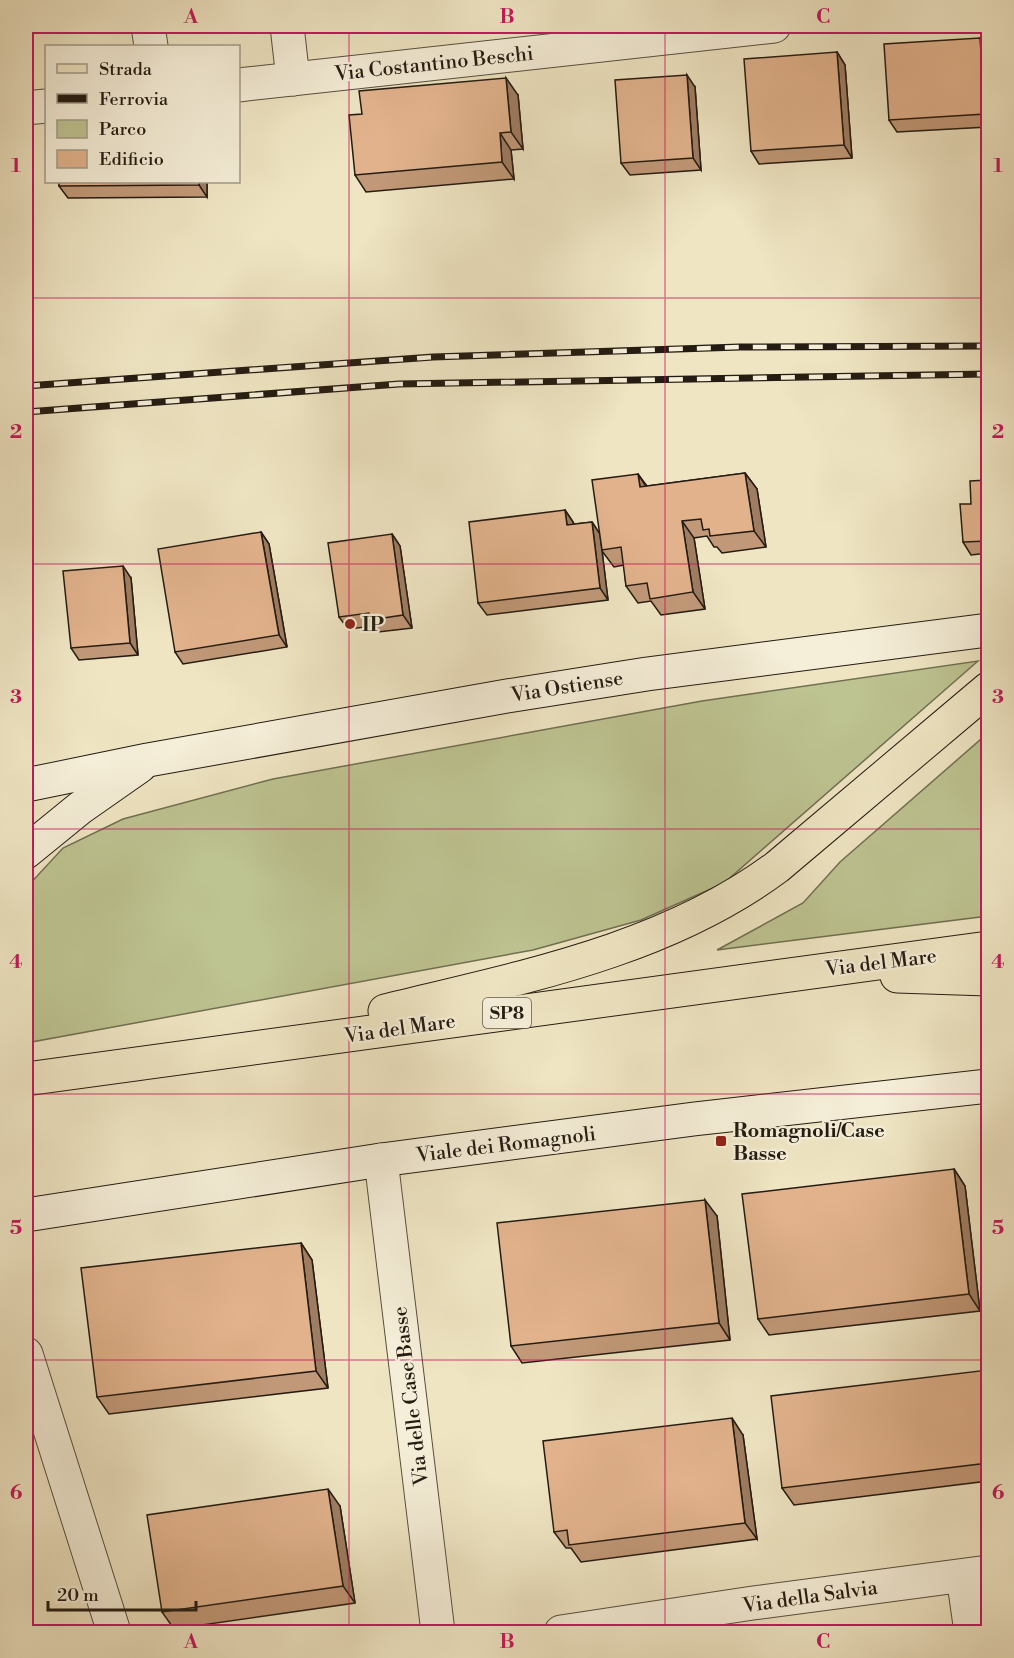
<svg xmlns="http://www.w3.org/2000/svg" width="1014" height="1658" font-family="'Libre Bodoni',serif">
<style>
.green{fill:#bdc391;stroke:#706f52;stroke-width:1.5}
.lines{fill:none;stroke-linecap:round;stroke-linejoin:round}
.minor-casing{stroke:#574e3e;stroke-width:35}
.secondary-casing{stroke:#241b12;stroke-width:35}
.primary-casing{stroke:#241b12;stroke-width:35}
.minor{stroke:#f5eed8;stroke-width:33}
.secondary{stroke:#f5eed8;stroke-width:33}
.primary{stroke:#efe5c3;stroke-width:33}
.rail-casing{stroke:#241b12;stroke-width:7}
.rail{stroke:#f5eed8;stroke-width:4.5;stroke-dasharray:14;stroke-linecap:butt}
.wall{fill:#c29978;stroke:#241b12;stroke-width:1.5}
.shaded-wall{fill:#9e7d62;stroke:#241b12;stroke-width:1.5}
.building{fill:#e1b28c;stroke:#241b12;stroke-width:1.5}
.grid{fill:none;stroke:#c2185b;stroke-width:1.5;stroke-opacity:0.55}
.poi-dot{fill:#8f2418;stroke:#f5eed8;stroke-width:2}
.labels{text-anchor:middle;stroke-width:4.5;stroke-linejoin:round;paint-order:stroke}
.shield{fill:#f5eed8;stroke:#635a4d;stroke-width:1.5}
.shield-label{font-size:18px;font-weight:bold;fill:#241b12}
.street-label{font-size:20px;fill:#241b12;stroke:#f5eed8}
.poi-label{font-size:20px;font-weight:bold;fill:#241b12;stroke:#f5eed8;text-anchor:start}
.neatline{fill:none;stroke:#c2185b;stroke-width:2}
.grid-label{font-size:20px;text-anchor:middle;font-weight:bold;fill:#c2185b}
</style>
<rect width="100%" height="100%" fill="#efe5c3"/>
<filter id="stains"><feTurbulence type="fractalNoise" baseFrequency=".00333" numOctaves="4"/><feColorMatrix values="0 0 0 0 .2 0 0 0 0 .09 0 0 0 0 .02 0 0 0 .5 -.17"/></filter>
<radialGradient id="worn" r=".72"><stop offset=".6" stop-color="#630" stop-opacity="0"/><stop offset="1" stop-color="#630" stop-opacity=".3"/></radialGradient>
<g class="green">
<polygon points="978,661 724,883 641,920 533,950 26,1043 26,888 63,848 123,819 273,779 702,701"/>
<polygon points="988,733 988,916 717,950 803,903 840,862"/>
</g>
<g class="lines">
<defs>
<g id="minor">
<polyline points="148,26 151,46"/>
<polyline points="287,26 293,79"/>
<polyline points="238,85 774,26"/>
<polyline points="26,108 46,106"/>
<polyline points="381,1160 438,1632"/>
<polyline points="26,1354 114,1632"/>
<polyline points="963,1576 971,1632"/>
<polyline points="561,1632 753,1603 988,1572"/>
</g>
<g id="secondary">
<polyline points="26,785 148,760 507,696 647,674 988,630"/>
<polyline points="26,852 80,808 140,766"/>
<polyline points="26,1215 381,1160 694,1119 988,1086"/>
</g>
<g id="primary">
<polyline points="897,976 988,979"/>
<path d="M385,1011c134,-33 279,-60 392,-144l211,-178"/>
<polyline points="26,1079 988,948"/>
</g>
</defs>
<use href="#minor" class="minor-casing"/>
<use href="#secondary" class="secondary-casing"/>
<use href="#primary" class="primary-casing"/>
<use href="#minor" class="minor"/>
<use href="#secondary" class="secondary"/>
<use href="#primary" class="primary"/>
<defs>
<g id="rail">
<polyline points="26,386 433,357 740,347 988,346"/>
<polyline points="26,412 399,384 988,374"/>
</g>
</defs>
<use href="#rail" class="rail-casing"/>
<use href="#rail" class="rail"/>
</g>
<g class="wall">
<polygon points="980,38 988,51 988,127 897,132 889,120"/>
<polygon points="837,52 845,65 852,158 759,164 751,151"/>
<polygon points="695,87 701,170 630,175 621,163"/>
<polygon points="518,95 523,149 511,150 514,179 366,192 355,175"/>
<polygon points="59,182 207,182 207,197 68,198 59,186"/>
<polygon points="745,473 757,489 766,547 722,553 717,547 714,547 707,536 694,538 705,609 661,615 651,601 638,603 626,586 624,565 614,567 602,551 608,600 487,615 478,603 565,510 573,522 574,524 592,522 599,533 638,474 647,486"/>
<polygon points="988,480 988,553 971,555 963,542 971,504"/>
<polygon points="261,532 269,544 287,647 183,664 175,652"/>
<polygon points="392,534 400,546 412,628 378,632 374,626 348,629 339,617"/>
<polygon points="131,578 138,655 79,660 71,648"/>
<polygon points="954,1169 965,1186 980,1311 769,1335 758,1319"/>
<polygon points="717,1216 730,1340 522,1363 511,1346"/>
<polygon points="301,1243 312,1260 328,1388 109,1414 97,1397"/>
<polygon points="988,1370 988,1481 794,1505 782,1488"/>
<polygon points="743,1435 757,1539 581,1562 571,1548 566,1548 554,1532"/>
<polygon points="340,1506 355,1603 174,1629 162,1612"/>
</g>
<g class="shaded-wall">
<polygon points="980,38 988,51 988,120 985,114"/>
<polygon points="837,52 845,65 852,158 844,145"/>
<polygon points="687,75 695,87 701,170 693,158"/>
<polygon points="506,78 518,95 523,149 511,132"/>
<polygon points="500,133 511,150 514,179 502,162"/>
<polygon points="199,182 207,182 207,197 199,185"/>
<polygon points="745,473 757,489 766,547 754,531"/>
<polygon points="638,474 649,491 640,487"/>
<polygon points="565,510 573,522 575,537 567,525"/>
<polygon points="682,521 694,538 705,609 693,592"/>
<polygon points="592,522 600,534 608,600 600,588"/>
<polygon points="261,532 269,544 287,647 279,635"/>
<polygon points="392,534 400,546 412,628 403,615"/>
<polygon points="123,566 131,578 138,655 130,643"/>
<polygon points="954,1169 965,1186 980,1311 969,1294"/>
<polygon points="705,1200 717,1216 730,1340 719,1323"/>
<polygon points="301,1243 312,1260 328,1388 316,1371"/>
<polygon points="732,1418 743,1435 757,1539 745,1523"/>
<polygon points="328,1489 340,1506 355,1603 343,1586"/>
</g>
<g class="building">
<polygon points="980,38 985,114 889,120 884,44"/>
<polygon points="837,52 844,145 751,151 744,59"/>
<polygon points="687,75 693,158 621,163 615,80"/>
<polygon points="506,78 511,132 500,133 502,162 355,175 349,115 362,114 359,91"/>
<polygon points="59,182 199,182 199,185 59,186"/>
<polygon points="745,473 754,531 710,536 709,529 703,530 701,519 682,521 693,592 650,599 647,583 626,586 621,547 602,550 592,480 638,474 640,487"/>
<polygon points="988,480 988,541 963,542 960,504 971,504 970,481"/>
<polygon points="565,510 567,525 592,522 600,588 478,603 469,522"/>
<polygon points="261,532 279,635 175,652 158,549"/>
<polygon points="392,534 403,615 370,620 369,613 339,617 328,543"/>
<polygon points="123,566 130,643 71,648 63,571"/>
<polygon points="954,1169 969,1294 758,1319 742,1194"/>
<polygon points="705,1200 719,1323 511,1346 497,1223"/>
<polygon points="301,1243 316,1371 97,1397 81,1268"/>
<polygon points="988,1370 988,1463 782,1488 771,1396"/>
<polygon points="732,1418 745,1523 569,1545 567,1530 554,1532 543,1441"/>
<polygon points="328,1489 343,1586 162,1612 147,1515"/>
</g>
<path class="grid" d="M349,26v1606M665,26v1606M26,298h962M26,564h962M26,829h962M26,1094h962M26,1360h962"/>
<g class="poi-dot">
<circle cx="350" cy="624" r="6"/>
<rect x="715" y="1135" width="12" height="12" rx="3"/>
</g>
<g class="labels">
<rect class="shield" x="483" y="998" width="48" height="30" rx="4.5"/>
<g class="shield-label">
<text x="507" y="1019">SP8</text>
</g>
<g class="street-label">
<text transform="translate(434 63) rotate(-6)" y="7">Via Costantino Beschi</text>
<text transform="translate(567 686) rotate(-9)" y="7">Via Ostiense</text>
<text transform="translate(881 962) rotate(-7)" y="7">Via del Mare</text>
<text transform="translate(400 1028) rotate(-8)" y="7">Via del Mare</text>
<text transform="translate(506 1144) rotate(-7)" y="7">Viale dei Romagnoli</text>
<text transform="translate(410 1396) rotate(-97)" y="7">Via delle Case Basse</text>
<text transform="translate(810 1596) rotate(-8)" y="7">Via della Salvia</text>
</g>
<g class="poi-label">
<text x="362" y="631">IP</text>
<text x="733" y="1137">Romagnoli/Case<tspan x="733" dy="23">Basse</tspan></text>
</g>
</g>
<rect width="1014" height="1658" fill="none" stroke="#efe5c3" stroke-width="66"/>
<rect x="45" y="45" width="195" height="138" fill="#f5eed8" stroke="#a19a89" stroke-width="1.5"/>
<rect x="57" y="64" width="30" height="9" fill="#efe5c3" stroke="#a19a89" stroke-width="1.5"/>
<text x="99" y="75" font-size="18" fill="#241b12">Strada</text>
<rect x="57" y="94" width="30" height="9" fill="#241b12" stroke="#a19a89" stroke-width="1.5"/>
<text x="99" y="105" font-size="18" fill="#241b12">Ferrovia</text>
<rect x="57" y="120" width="30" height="18" fill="#bdc391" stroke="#a19a89" stroke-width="1.5"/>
<text x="99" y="135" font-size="18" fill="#241b12">Parco</text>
<rect x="57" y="150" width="30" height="18" fill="#e1b28c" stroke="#a19a89" stroke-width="1.5"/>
<text x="99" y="165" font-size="18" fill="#241b12">Edificio</text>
<path d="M48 1601v9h148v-9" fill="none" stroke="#241b12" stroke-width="3"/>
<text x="57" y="1601" font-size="18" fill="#241b12" stroke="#f5eed8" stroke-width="4.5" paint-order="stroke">20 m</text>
<rect x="33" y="33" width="948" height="1592" class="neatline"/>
<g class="grid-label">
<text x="191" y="23">A</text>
<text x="507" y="23">B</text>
<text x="823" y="23">C</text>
<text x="16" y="172">1</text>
<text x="998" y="172">1</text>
<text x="16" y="438">2</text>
<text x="998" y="438">2</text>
<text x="16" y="703">3</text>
<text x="998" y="703">3</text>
<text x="16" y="968">4</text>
<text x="998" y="968">4</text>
<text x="16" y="1234">5</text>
<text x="998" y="1234">5</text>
<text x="16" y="1499">6</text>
<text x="998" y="1499">6</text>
<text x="191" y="1648">A</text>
<text x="507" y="1648">B</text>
<text x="823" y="1648">C</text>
</g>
<rect width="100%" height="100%" filter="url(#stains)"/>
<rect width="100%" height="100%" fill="url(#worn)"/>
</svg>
